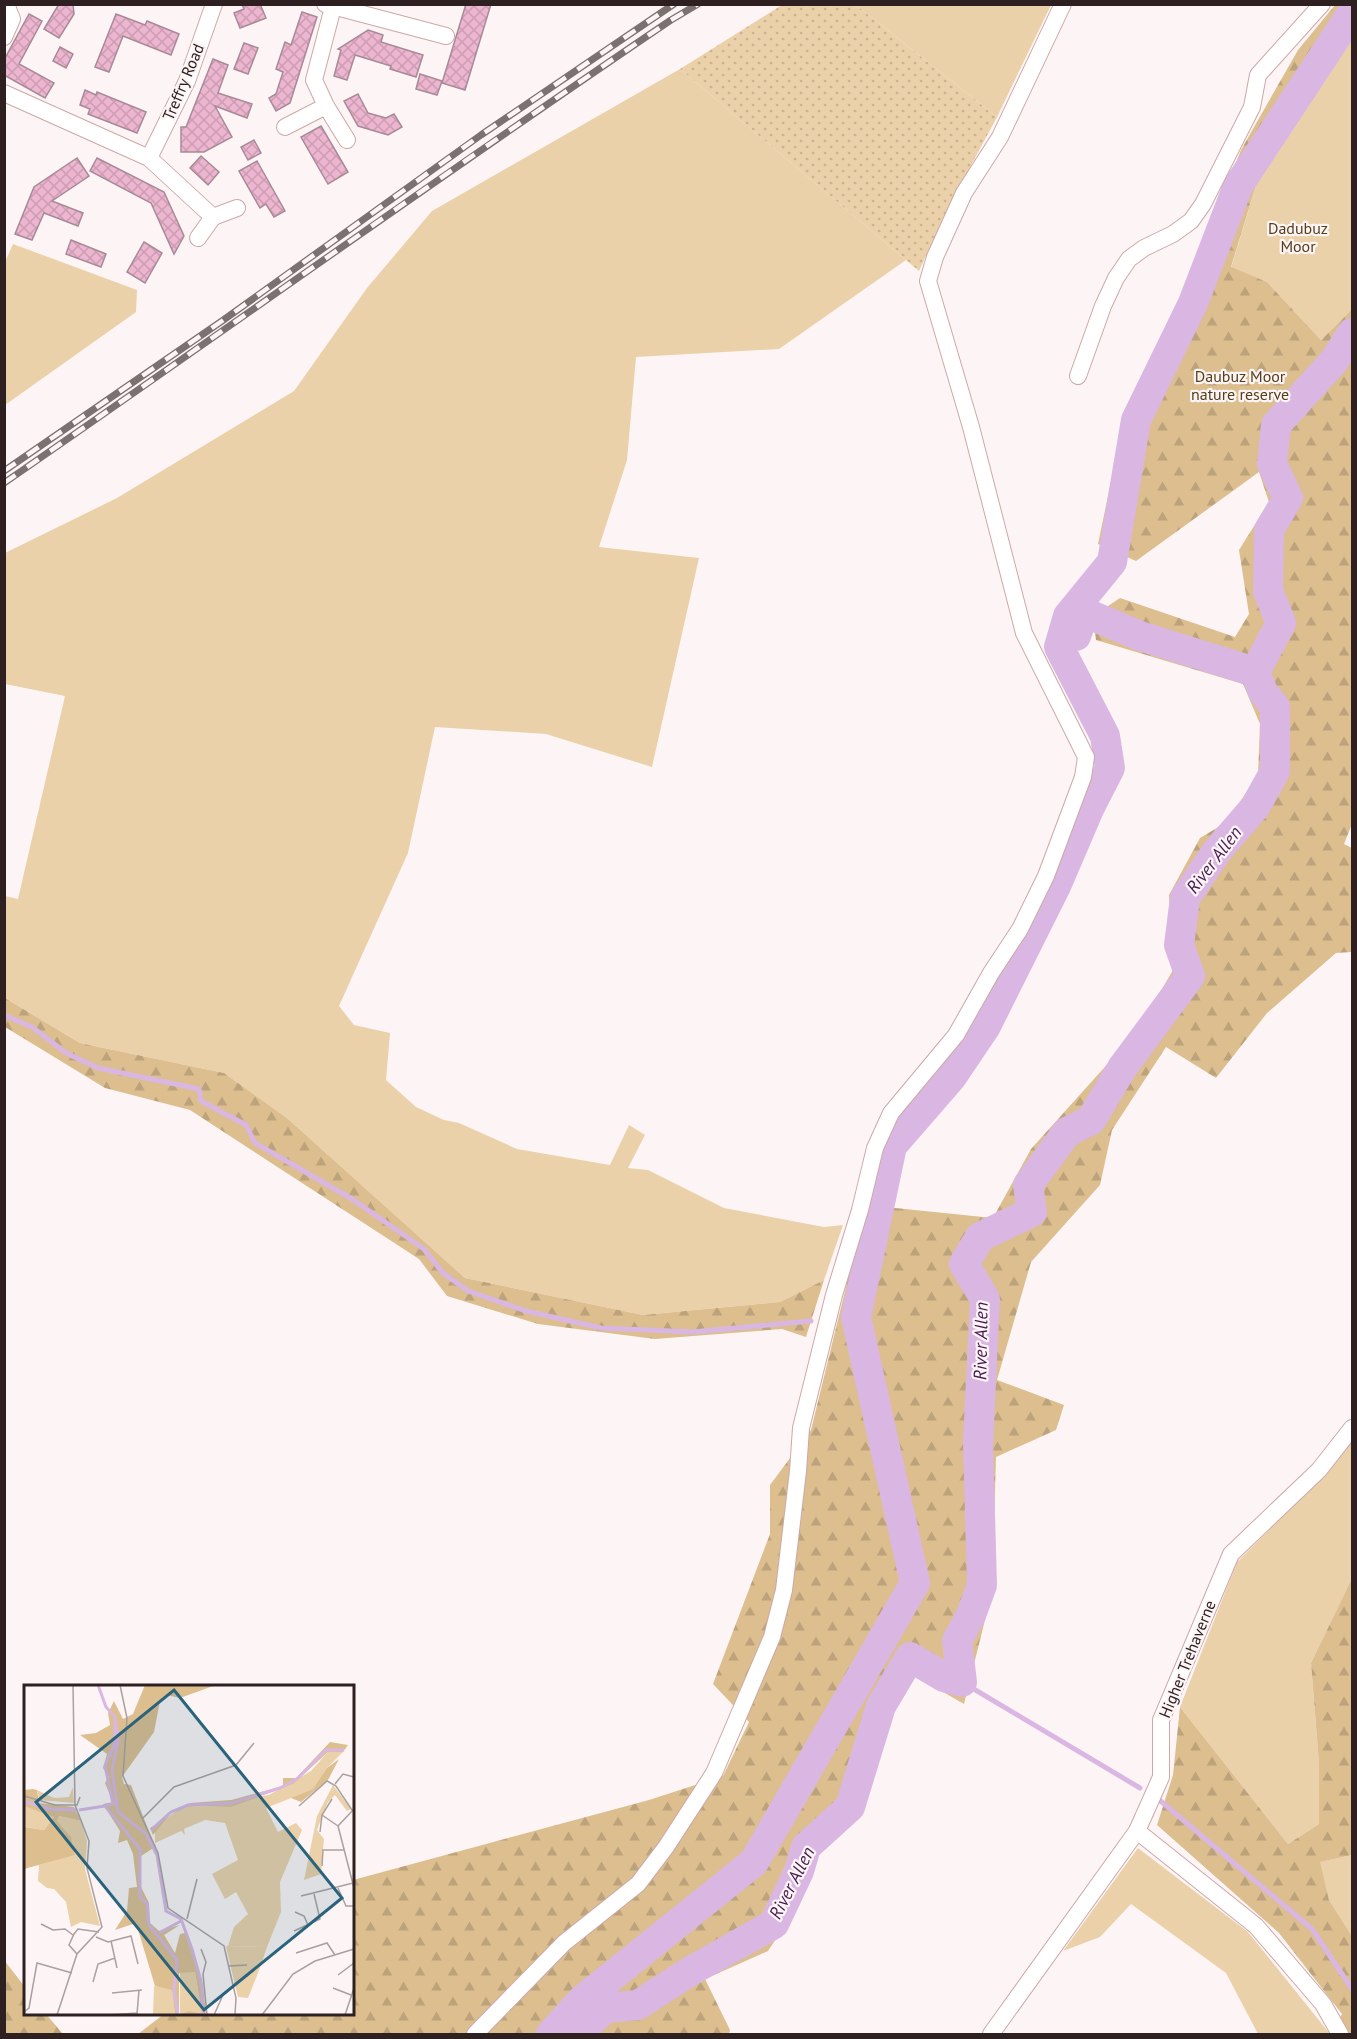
<svg xmlns="http://www.w3.org/2000/svg" width="1357" height="2039" font-family="'PT Sans',sans-serif">
<style>
.green{fill:#ebd1a9}
.forest{fill:url(#forest-firs)}
.garden{fill:url(#garden-dots)}
.lines{fill:none;stroke-linecap:round;stroke-linejoin:round}
.stream{stroke:#dab7e3;stroke-width:5}
.river{stroke:#dab7e3;stroke-width:30}
.building{fill:url(#building-cross-hatch);stroke:#a88997;stroke-width:1.5}
.street-casing{stroke:#cda8a7;stroke-width:18}
.street{stroke:#fff;stroke-width:16}
.rail-casing{stroke:#7c7171;stroke-width:7}
.rail{stroke:#fdf5f5;stroke-width:4.5;stroke-dasharray:14;stroke-linecap:butt}
.labels{text-anchor:middle;stroke-width:4.5;stroke-linejoin:round;paint-order:stroke}
.street-label{font-size:16px;fill:#2e2020;stroke:#fdf5f5}
.park-label{font-size:16px;fill:#533e19;stroke:#fdf5f5}
.water-label{font-size:18px;font-style:italic;fill:#451a4f;stroke:#fdf5f5}
.inset-river{fill:none;stroke:#dab7e3;stroke-width:3}
.inset-road{fill:none;stroke:#aaa0a0;stroke-width:1.5}
.view{fill:#29637c;fill-opacity:0.15;stroke:#29637c;stroke-width:3}
.inset-edge{fill:none;stroke:#2e2020;stroke-width:3}
</style>
<defs>
<pattern id="forest-firs" width="22" height="20" patternUnits="userSpaceOnUse" patternTransform="scale(1.5)"><rect width="22" height="20" fill="#dcbe8f"/><path d="M5 1l3.5 6h-7zM16 11l3.5 6h-7z" fill="#bda37b"/></pattern>
<pattern id="garden-dots" width="8" height="8" patternUnits="userSpaceOnUse" patternTransform="scale(1.5)"><rect width="8" height="8" fill="#ebd1a9"/><path d="M2 2h.1M6 6h.1" fill="none" stroke="#cab391" stroke-width="1.8" stroke-linecap="round"/></pattern>
<pattern id="building-cross-hatch" width="8" height="8" patternUnits="userSpaceOnUse" patternTransform="scale(1.5)"><rect width="8" height="8" fill="#edb6d0"/><path d="M0 0l8 8M0 8l8-8" fill="none" stroke="#cc9cb2"/></pattern>
</defs>
<rect width="100%" height="100%" fill="#fdf5f5"/>
<g class="green">
<polygon points="856,5 1051,5 997,117"/>
<polygon points="1352,30 1352,309 1321,340 1267,282 1231,268 1257,182 1321,69"/>
<polygon points="680,69 906,260 779,349 636,357 627,460 599,547 699,558 652,767 546,734 435,727 408,853 339,1006 354,1025 390,1033 386,1080 416,1107 444,1120 459,1123 517,1149 610,1165 629,1125 645,1135 628,1168 648,1170 724,1208 824,1227 843,1225 824,1280 780,1302 643,1315 465,1278 287,1118 224,1073 80,1043 5,998 5,896 18,899 65,696 5,684 5,553 117,498 294,391 367,288 432,211"/>
<polygon points="13,244 137,290 136,312 5,405 5,262"/>
<polygon points="1352,1442 1352,1578 1311,1663 1319,1764 1319,1824 1288,1844 1180,1707 1237,1562 1334,1465"/>
<polygon points="1138,1848 1248,1932 1330,2034 1258,2034 1226,1973 1131,1904 1100,1937 1063,1951"/>
<polygon points="1352,1855 1352,1936 1329,1900 1319,1862"/>
</g>
<g class="forest">
<polygon points="1335,5 1352,5 1352,30 1321,69 1257,182 1231,267 1267,282 1321,340 1352,309 1352,824 1344,844 1352,848 1352,952 1336,953 1267,1013 1216,1078 1166,1047 1112,1130 1100,1185 1031,1262 997,1380 1064,1405 1056,1430 996,1457 992,1592 964,1704 896,1665 856,1815 800,1835 790,1918 768,1951 705,1979 730,2030 729,2034 138,2034 164,2014 352,2014 353,1880 649,1800 723,1776 749,1722 713,1684 770,1534 770,1485 811,1430 866,1205 993,1218 1031,1149 1139,1029 1173,970 1169,895 1200,838 1225,823 1258,776 1260,724 1243,684 1096,640 1093,616 1120,598 1235,637 1249,614 1239,550 1269,502 1259,472 1136,561 1098,544 1122,429 1199,258 1241,150 1298,50"/>
<polygon points="5,998 80,1043 224,1073 287,1118 465,1278 643,1315 780,1302 824,1280 806,1337 782,1329 655,1339 538,1324 447,1296 419,1259 190,1110 105,1088 5,1027"/>
<polygon points="1352,1578 1352,1855 1320,1862 1329,1900 1352,1936 1352,2034 1330,2034 1342,2014 1279,1933 1157,1825 1173,1775 1180,1707 1288,1844 1319,1824 1319,1764 1311,1663"/>
<polygon points="4,1960 25,1987 26,2014 46,2014 63,2034 5,2034"/>
</g>
<polygon class="garden" points="782,5 856,5 997,117 948,208 919,271 680,69"/>
<g class="lines">
<g class="stream">
<polyline points="4,1015 32,1027 66,1053 98,1068 199,1089 201,1101 246,1125 255,1143 352,1199 424,1249 443,1273 468,1291 526,1311 601,1328 693,1332 811,1321"/>
<polyline points="843,1318 856,1317"/>
<polyline points="962,1682 1140,1788"/>
<polyline points="1157,1798 1312,1929 1352,1989"/>
</g>
<g class="river">
<polyline points="1069,634 1076,636 1082,619 1093,616 1140,636 1255,672"/>
<polyline points="551,2034 581,2001 754,1862 915,1583 856,1317 892,1146 951,1078 986,1026 1056,886 1089,809 1110,768 1105,736 1059,647 1068,616 1112,562 1136,420 1193,303 1238,186 1352,13"/>
<polyline points="578,2034 605,2008 638,2005 689,1972 774,1924 799,1871 806,1847 850,1807 881,1706 910,1657 944,1677 962,1682 957,1641 971,1615 982,1585 978,1443 985,1299 964,1264 980,1237 1032,1212 1028,1185 1067,1132 1091,1120 1122,1068 1190,976 1179,945 1185,898 1217,851 1255,807 1275,771 1275,707 1263,692 1255,672 1281,623 1268,591 1269,530 1288,498 1272,464 1276,425 1334,361 1352,333"/>
</g>
</g>
<g class="building">
<polygon points="59,4 73,4 74,14 59,38 44,29"/>
<polygon points="242,4 260,4 266,18 240,28 234,13 244,9"/>
<polygon points="466,4 491,4 465,90 442,83"/>
<polygon points="302,12 317,17 290,103 276,111 269,98 276,94 283,72 276,69 285,42 291,45"/>
<polygon points="29,14 42,21 19,64 54,83 45,98 4,75 4,60"/>
<polygon points="116,14 145,25 147,21 179,34 171,55 123,36 109,72 95,67"/>
<polygon points="368,30 383,35 381,42 423,55 416,77 390,69 391,66 355,55 347,80 334,76 341,50 338,49"/>
<polygon points="244,43 258,48 248,74 234,69"/>
<polygon points="60,47 73,54 66,68 53,61"/>
<polygon points="213,59 228,65 218,93 252,104 247,118 215,106 232,137 204,152 181,152 181,127 186,127"/>
<polygon points="420,74 442,81 437,95 416,89"/>
<polygon points="85,90 96,95 97,92 146,112 137,133 88,114 90,109 80,105"/>
<polygon points="358,94 368,113 386,118 394,114 402,127 388,135 358,126 344,101"/>
<polygon points="321,126 348,172 328,184 301,137"/>
<polygon points="254,140 261,153 248,160 241,147"/>
<polygon points="201,156 219,172 208,185 190,168"/>
<polygon points="77,158 89,176 52,201 83,213 78,226 44,213 32,240 15,234 34,187"/>
<polygon points="97,158 164,192 184,236 174,254 151,203 90,171"/>
<polygon points="257,161 285,211 274,217 266,204 260,208 239,171"/>
<polygon points="71,240 106,254 101,267 66,254"/>
<polygon points="144,242 162,253 145,283 127,272"/>
</g>
<g class="lines">
<defs>
<g id="street">
<polyline points="325,4 446,36"/>
<polyline points="333,7 314,80 326,106 347,140"/>
<polyline points="4,37 12,19 6,4"/>
<polyline points="4,93 149,158 213,217 237,208"/>
<polyline points="285,127 326,106"/>
<polyline points="149,158 187,81 214,4"/>
<polyline points="198,238 213,217"/>
<polyline points="1078,376 1103,306 1116,278 1129,259 1144,248 1173,234 1191,221 1203,204 1252,107 1258,75 1322,4"/>
<polyline points="1137,1831 1256,1926 1323,2004 1340,2034"/>
<polyline points="475,2034 564,1943 638,1884 666,1847 714,1773 772,1637 784,1590 798,1471 801,1428 834,1295 860,1210 875,1148 891,1113 956,1035 991,973 1020,929 1046,876 1083,777 1086,757 1024,633 971,427 928,281 935,257 964,193 1000,137 1063,4"/>
<polyline points="991,2034 1137,1831 1161,1777 1161,1720 1231,1554 1319,1470 1352,1428"/>
</g>
</defs>
<use href="#street" class="street-casing"/>
<use href="#street" class="street"/>
<defs>
<g id="rail">
<polyline points="4,471 222,321 481,135 674,4"/>
<path d="M4,483c223,-154 443,-312 667,-463l27,-16"/>
</g>
</defs>
<use href="#rail" class="rail-casing"/>
<use href="#rail" class="rail"/>
</g>
<g class="labels">
<g class="street-label">
<text transform="translate(183 82) rotate(-67)" y="6">Treffry Road</text>
<text transform="translate(1187 1659) rotate(-68)" y="6">Higher Trehaverne</text>
</g>
<g class="park-label">
<text x="1298" y="234">Dadubuz<tspan x="1298" dy="18">Moor</tspan></text>
<text x="1240" y="382">Daubuz Moor<tspan x="1240" dy="18">nature reserve</tspan></text>
</g>
<g class="water-label">
<text transform="translate(1214 860) rotate(-53)" y="6">River Allen</text>
<text transform="translate(981 1341) rotate(-89)" y="6">River Allen</text>
<text transform="translate(792 1883) rotate(-63)" y="6">River Allen</text>
</g>
</g>
<g transform="translate(24 1685)">
<rect width="330" height="330" fill="#fdf5f5"/>
<path d="M313,65l6,2 -16,16 -13,21 -48,19 12,24 18,-9 6,7 -22,52 1,30 -14,35 -39,-1 6,-19 14,-13 -12,-22 -11,7 -13,-25 26,-14 -13,-37 -20,-3 -21,9 1,6 -4,-4 -26,12v-13l13,-13 21,-11 42,1 17,-9 21,-3 42,-24 17,-19zM309,100l18,24 -4,2 -12,-16 -7,7 -11,28 7,9 -3,35 -17,6 13,-64zM49,102l1,16 -35,-3 -2,-10 17,8 15,-1zM0,121l26,8 4,3 -10,13 -19,-3zM35,131l22,5 6,20 -2,28 15,57 -19,-4 -10,5 -5,-25 -12,-13 -7,-1 -9,-7 1,-16 36,-11 -18,-33zM207,283h29l-12,30 -10,-1zM156,287h15l7,42 -22,1zM130,301l18,3 3,26h-22z" fill="#ebd1a9"/>
<path d="M121,0h71l-36,13 -13,-3 -7,6 -6,31 -32,45 2,7 7,1 24,62 -14,9v31l8,16 1,20 9,8 21,-6 -16,10 11,18 5,-19 5,-1 18,52 3,30 -25,-1 8,-3 13,3 -7,-42 -16,1v42h-4l-3,-25 -17,-4 -19,-63 -21,7 12,-19 2,-23 8,-1 -4,-33 -6,-14 -9,3 2,-12 -17,-27 10,-2 -8,-19 4,-6 -6,-9 4,-14 -27,-19 16,-2 14,-8 -2,-12 6,-12 9,18 10,-5zM306,57l18,3 -5,7h-15l-35,32 -62,23 -42,-1 -21,11 -15,18 -3,-7 40,-25 41,-3 52,-14v-8h13zM315,74l-11,21 -27,22 -10,-4 22,-9 14,-21zM9,104l4,1 2,13 35,4 7,14 -22,-5 -2,5 14,16 4,18 -51,14v-42l20,3 10,-13 -30,-11v-16z" fill="#dcbe8f"/>
<path d="M202,261l41,1 -7,21h-29z" fill="#ebd1a9"/>
<path class="inset-river" d="M74,0l8,22 9,10v26l-10,23 8,38 -8,2 35,43v48l7,7 2,21 28,35 -3,30 4,25M91,32l3,25 -6,28 6,42 28,22 11,21 9,56 15,8 11,30 9,32 2,34M0,116l25,8 27,1M55,125l26,-4M127,145l20,-18 17,-7 44,-2 48,-15 17,-9 29,-29h18M135,248l22,-12"/>
<path class="inset-road" d="M96,0l7,33 -4,58 35,77 10,55 56,38 12,52 -1,17M311,99l8,-10 11,3M0,111l31,9h22l3,-8M275,121l28,-25 9,5 16,24M330,124l-16,17 16,62M298,130l16,11M119,133l31,-31 62,-22 18,-22M296,147l2,-17 10,-16M298,181l1,-16h21M314,203l8,18h8M277,211l52,-13M271,227l9,4 4,9M163,234l10,-40M17,239l12,6 12,-1 8,6M270,246l26,-12 -6,-25M72,252l12,5 23,-6 7,28M87,256l6,27M177,264l5,13 -3,12 4,41M272,268l31,-10 8,12M53,269l-8,-9 5,-11 4,-5 21,3M205,281l18,-1M314,290l16,-12M69,297l5,-18 17,-6M309,303l18,7M88,308l30,-3M0,327l5,-4 8,-45 35,10M113,329l2,-24M33,330l20,-61 25,-27 -15,-59 2,-27 -14,-36 -2,-120M84,330l29,-2M190,330l9,-20M238,330l31,-41 22,-13 39,-12M321,330l9,-27"/>
<path class="view" d="M150,5l168,208 -138,112 -168,-208z"/>
<rect width="330" height="330" class="inset-edge"/>
</g>
<rect width="1357" height="2039" fill="none" stroke="#2e2020" stroke-width="12"/>
</svg>
